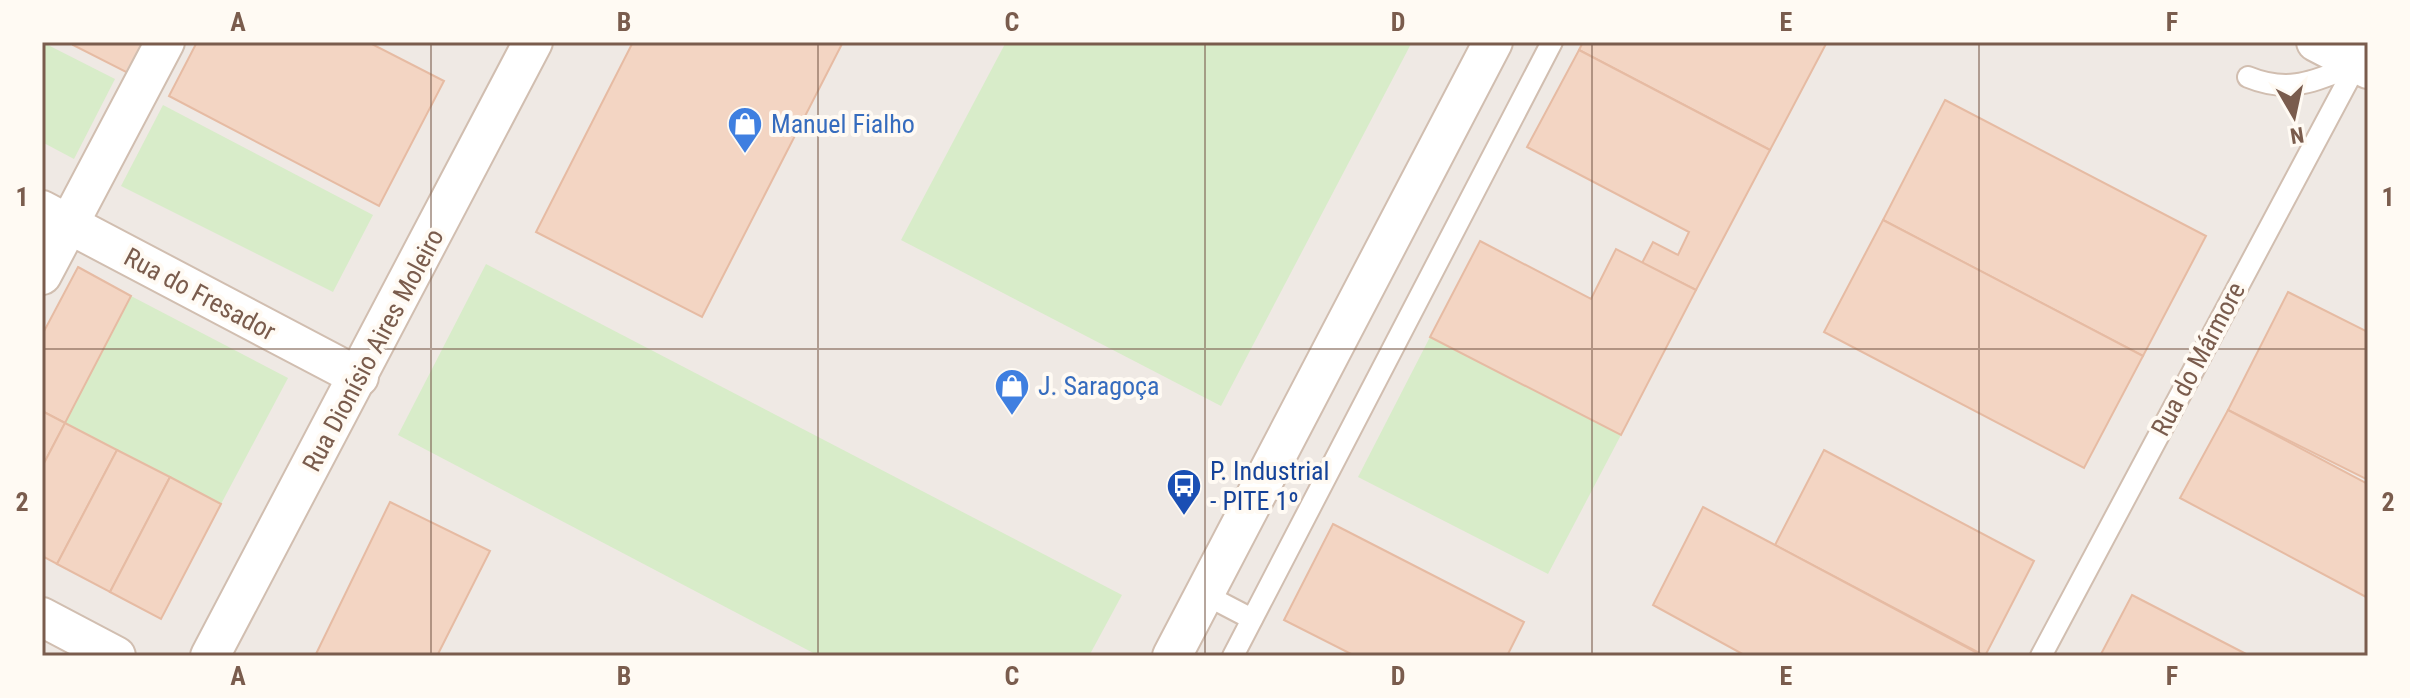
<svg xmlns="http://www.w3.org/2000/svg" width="2410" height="698" font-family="'Roboto Condensed',sans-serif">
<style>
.industrial{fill:#efe9e4}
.green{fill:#d8ecc9}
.building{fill:#f3d5c3;stroke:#e6bba3;stroke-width:2}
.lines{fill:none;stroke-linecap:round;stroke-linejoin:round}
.service-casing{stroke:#d1beb0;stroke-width:24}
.minor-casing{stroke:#d1beb0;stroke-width:42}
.service{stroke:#fff;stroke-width:20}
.minor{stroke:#fff;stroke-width:38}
.grid{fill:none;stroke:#7a5c4d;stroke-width:2;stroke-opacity:0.55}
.labels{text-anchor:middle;stroke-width:8;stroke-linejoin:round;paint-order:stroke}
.shop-label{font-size:26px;fill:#366cbe;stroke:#fffaf3;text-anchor:start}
.street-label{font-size:26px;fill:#7a5c4d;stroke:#fffaf3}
.transit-label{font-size:26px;fill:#164399;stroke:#fffaf3;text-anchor:start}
.neatline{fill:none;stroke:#7a5c4d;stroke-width:3}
.grid-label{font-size:26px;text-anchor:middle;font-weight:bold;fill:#7a5c4d}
</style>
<rect width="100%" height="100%" fill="#fdf6ec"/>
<rect class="industrial" x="42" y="42" width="2326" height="614"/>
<g class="green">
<polygon points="42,42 115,79 74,159 42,142"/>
<polygon points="1006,42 1412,42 1221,406 901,240"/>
<polygon points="163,105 373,215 333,292 121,186"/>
<polygon points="486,264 1122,595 1089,656 819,656 398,435"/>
<polygon points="131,296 288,378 221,504 65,423"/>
<polygon points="1430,337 1621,435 1548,574 1358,477"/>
</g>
<g class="building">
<polygon points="74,42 144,42 128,73 73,45"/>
<polygon points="197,42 368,42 444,81 379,206 169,96"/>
<polygon points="633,42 843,42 702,317 536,232"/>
<polygon points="1583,42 1827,42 1770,150 1579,50"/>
<polygon points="1579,50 1770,150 1696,290 1642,263 1653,242 1678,255 1689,232 1527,147"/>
<polygon points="1945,100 2206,236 2143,356 1883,220"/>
<polygon points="1883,220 2143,356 2084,468 1824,332"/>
<polygon points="1480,241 1591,299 1616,249 1696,290 1621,435 1430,337"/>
<polygon points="78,267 131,296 65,423 42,411 42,335"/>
<polygon points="2288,292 2368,332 2368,480 2228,410"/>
<polygon points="2228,410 2368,484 2368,598 2180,498"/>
<polygon points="42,411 65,423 42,467"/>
<polygon points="65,423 117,450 57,564 42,556 42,467"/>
<polygon points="117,450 170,477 110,592 57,564"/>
<polygon points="1824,450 2034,561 1985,656 1775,545"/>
<polygon points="170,477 221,504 161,619 110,592"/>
<polygon points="390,502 490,551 437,656 315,656"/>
<polygon points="1703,507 1775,545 1983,656 1746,656 1653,605"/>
<polygon points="1333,524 1524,622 1507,656 1355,656 1284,620"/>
<polygon points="2132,595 2250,656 2100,656"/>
</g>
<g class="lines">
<defs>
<g id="service">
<path d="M2248,77c44,18 69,2 111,-13"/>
<polyline points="1204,594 1252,619"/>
<polyline points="1233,656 1552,42"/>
<polyline points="2041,656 2368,43"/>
</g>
<g id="minor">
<polyline points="2316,42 2368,69"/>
<polyline points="42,210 359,377"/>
<polyline points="42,275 165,42"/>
<polyline points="42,617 116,656"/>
<polyline points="210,656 533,42"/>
<polyline points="1172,656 1493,42"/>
</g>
</defs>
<use href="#service" class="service-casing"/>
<use href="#minor" class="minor-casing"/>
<use href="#service" class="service"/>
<use href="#minor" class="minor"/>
</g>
<path class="grid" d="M431,42v614M818,42v614M1205,42v614M1592,42v614M1979,42v614M42,349h2326"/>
<defs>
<symbol id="shop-pin" viewBox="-11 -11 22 30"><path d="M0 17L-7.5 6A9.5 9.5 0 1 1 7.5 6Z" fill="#3f7fe0" stroke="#fffaf3"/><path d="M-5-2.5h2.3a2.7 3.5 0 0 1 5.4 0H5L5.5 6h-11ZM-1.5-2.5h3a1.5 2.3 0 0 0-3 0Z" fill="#fff"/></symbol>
<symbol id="bus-pin" viewBox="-11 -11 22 30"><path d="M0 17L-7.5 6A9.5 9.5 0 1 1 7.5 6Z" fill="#1a4fb4" stroke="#fffaf3"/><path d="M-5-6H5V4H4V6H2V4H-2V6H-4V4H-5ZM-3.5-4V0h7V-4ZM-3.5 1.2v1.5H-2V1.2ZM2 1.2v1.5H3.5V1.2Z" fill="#fff"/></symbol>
</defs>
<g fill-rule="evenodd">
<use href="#shop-pin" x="725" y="104" width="40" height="54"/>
<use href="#shop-pin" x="992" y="366" width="40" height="54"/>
<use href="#bus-pin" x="1164" y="466" width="40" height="54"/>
</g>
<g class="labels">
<g class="shop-label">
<text x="771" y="133">Manuel Fialho</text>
<text x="1038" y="395">J. Saragoça</text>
</g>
<g class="street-label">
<text transform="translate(200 294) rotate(28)" y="9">Rua do Fresador</text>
<text transform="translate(373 350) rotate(-62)" y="9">Rua Dionísio Aires Moleiro</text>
<text transform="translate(2198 359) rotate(-62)" y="9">Rua do Mármore</text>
</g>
<g class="transit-label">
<text x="1210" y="480">P. Industrial<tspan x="1210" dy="30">- PITE 1º</tspan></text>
</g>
</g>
<rect width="2410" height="698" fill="none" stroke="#fffaf3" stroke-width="88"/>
<g transform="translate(2294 116) rotate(171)" stroke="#fffaf3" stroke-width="6" paint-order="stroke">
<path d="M0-6L14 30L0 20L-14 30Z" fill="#7a5c4d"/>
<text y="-12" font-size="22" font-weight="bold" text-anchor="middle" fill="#7a5c4d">N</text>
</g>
<rect x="44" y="44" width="2322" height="610" class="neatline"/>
<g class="grid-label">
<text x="238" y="31">A</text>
<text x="624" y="31">B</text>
<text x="1012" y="31">C</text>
<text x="1398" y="31">D</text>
<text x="1786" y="31">E</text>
<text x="2172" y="31">F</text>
<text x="22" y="206">1</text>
<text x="2388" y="206">1</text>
<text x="22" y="511">2</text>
<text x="2388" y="511">2</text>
<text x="238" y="685">A</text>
<text x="624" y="685">B</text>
<text x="1012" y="685">C</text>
<text x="1398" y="685">D</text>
<text x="1786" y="685">E</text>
<text x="2172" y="685">F</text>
</g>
</svg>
